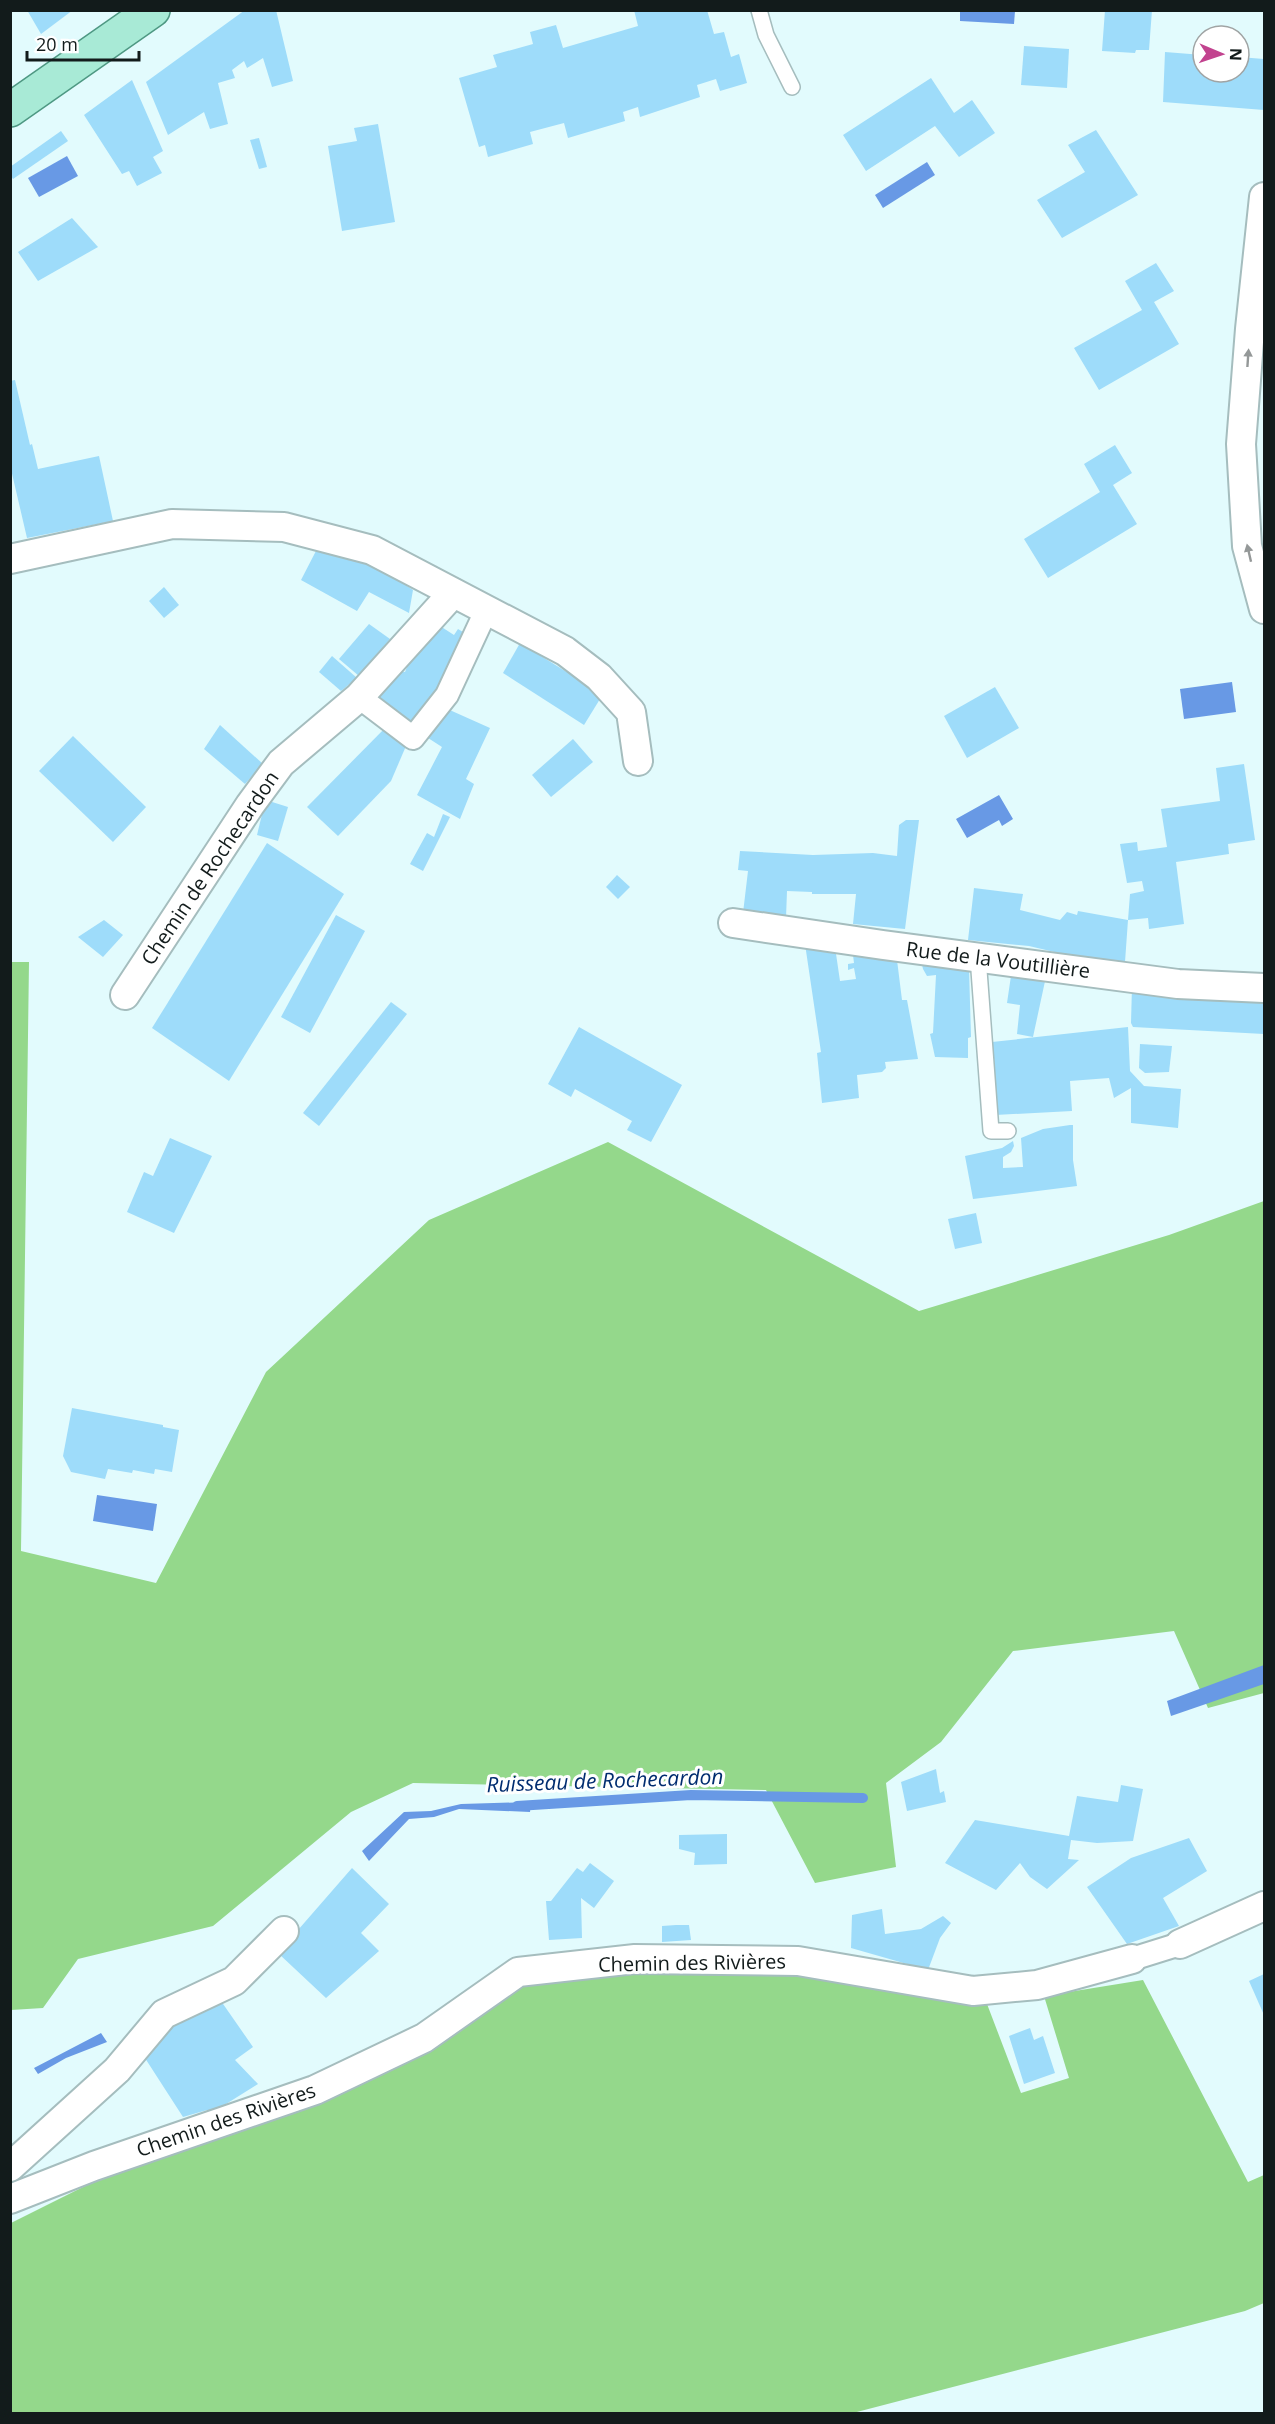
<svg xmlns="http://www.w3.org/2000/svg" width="1275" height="2424" font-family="'Open Sans',sans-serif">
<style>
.forest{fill:#94d88b}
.water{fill:#6899e5}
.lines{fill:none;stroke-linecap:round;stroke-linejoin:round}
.stream{stroke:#6899e5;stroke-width:10}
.building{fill:#9edcfa}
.service-casing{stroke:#a5bdbe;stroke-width:18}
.pedestrian-casing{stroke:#a5bdbe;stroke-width:26}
.minor-casing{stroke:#a5bdbe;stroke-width:32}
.primary-casing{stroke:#4e9883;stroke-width:36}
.service{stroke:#fff;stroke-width:15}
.pedestrian{stroke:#fff;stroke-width:22}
.minor{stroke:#fff;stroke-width:28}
.primary{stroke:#a8ead6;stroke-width:33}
.oneway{fill:#949898}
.labels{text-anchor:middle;stroke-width:6;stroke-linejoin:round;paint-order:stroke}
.street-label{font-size:20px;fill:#121b1b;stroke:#fff}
.water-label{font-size:21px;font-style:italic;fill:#002c6f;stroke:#fff}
</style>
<rect width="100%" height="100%" fill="#e2fbfd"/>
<g class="forest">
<polygon points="10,962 29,962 21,1551 156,1583 266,1372 429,1220 608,1142 919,1311 1169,1235 1264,1201 1264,1693 1208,1708 1174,1631 1013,1651 941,1742 886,1783 896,1867 815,1883 766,1790 413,1783 351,1812 213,1926 78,1959 43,2008 11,2010"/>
<polygon points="635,1971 785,1974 987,2004 1021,2093 1069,2078 1044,1996 1143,1980 1248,2182 1264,2175 1264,2303 1245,2311 853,2413 11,2414 11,2223 103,2177 525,1984"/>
</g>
<g class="water">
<polygon points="960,11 1015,11 1014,24 960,21"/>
<polygon points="67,156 78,176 39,197 28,178"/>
<polygon points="927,162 935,175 883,208 875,195"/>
<polygon points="1232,682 1236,712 1184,719 1180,689"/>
<polygon points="999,795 1013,819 1002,826 999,820 967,838 956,819"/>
<polygon points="97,1495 157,1504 153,1531 93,1521"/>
<polygon points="1264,1665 1264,1684 1171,1716 1167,1701"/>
<polygon points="531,1802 530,1812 459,1809 434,1817 409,1819 369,1861 362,1851 404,1812 431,1811 461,1804"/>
<polygon points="101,2033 107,2042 66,2058 38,2074 34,2068"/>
</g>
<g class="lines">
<polyline class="stream" points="517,1806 691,1795 863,1798"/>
</g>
<g class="building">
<polygon points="27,10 73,10 41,34"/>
<polygon points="245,10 276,10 293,81 272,87 263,58 247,68 244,61 232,70 235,78 218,83 228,124 210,129 204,112 168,135 146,82"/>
<polygon points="634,10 707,10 714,34 724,32 731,57 739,54 747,83 720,91 716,79 697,85 700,97 640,117 638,107 623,112 625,121 568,138 564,123 530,132 533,144 488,157 485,145 479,147 459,78 497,67 493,55 533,44 530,32 556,25 563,48 638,26"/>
<polygon points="1105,10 1152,10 1149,50 1136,50 1135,53 1102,51"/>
<polygon points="1024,46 1069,49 1067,88 1021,85"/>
<polygon points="1165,52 1203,55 1203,72 1239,72 1239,57 1264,59 1264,110 1163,102"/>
<polygon points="931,78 954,113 972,100 995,133 959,157 935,126 866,171 843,135"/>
<polygon points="132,80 163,151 153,157 162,173 137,186 129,171 122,174 84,115"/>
<polygon points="378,124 395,222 342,231 328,146 357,141 354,128"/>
<polygon points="1096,130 1138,195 1062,238 1037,200 1085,172 1068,145"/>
<polygon points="61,131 68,141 13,179 10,174 10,167"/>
<polygon points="259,138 267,167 259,169 250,140"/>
<polygon points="72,218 98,247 38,281 18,252"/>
<polygon points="1156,263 1174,291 1154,302 1179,344 1099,390 1074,348 1142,310 1125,281"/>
<polygon points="15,380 30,445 32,444 38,469 99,456 113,521 27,538 10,465 10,381"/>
<polygon points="1115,445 1132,473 1113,485 1137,524 1048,578 1024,539 1100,492 1084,464"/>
<polygon points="317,549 374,564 413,590 409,613 369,592 357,611 301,580"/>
<polygon points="164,587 179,605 164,618 149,601"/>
<polygon points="369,624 390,639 359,676 339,659"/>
<polygon points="440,626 454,635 458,629 468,635 442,681 416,721 411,724 378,696 400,671 405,672 410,659"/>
<polygon points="520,643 578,679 600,699 584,725 503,673"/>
<polygon points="332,656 357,678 341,691 319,672"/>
<polygon points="995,687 1019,728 967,758 944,716"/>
<polygon points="443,707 490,728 466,779 474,784 460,819 417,795 442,747 425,736"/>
<polygon points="390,723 409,739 391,781 338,836 307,807"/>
<polygon points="220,725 263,764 245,784 204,749"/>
<polygon points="73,736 146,807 113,842 39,771"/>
<polygon points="573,739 593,762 551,797 532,775"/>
<polygon points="1244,764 1255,840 1228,844 1229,854 1176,862 1184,924 1149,929 1148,918 1128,920 1125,962 1063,954 1029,946 968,940 974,888 1023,894 1020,910 1060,920 1067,912 1077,915 1078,911 1128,920 1130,894 1144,891 1142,881 1127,883 1120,844 1137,842 1138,851 1167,847 1161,809 1220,801 1216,768"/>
<polygon points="269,801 288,807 278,841 257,835 264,806"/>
<polygon points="443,814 450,817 423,871 410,864 427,833 434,837"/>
<polygon points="906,820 919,820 905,929 853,924 856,894 812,894 812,892 787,891 786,918 743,913 748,871 738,870 740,851 813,855 873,853 897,856 899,825"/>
<polygon points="267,843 344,894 229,1081 152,1028"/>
<polygon points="617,875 630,887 618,899 606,887"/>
<polygon points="336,915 365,931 310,1033 281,1017"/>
<polygon points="104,920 123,935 103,957 78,937"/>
<polygon points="805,944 835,947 840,981 856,979 854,968 848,970 848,964 854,963 853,955 896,952 902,1000 907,1000 918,1059 885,1062 886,1068 882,1072 857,1075 859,1098 822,1103 817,1053 821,1052"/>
<polygon points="921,960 969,968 971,1037 968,1038 968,1058 935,1057 930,1034 933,1033 936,975 927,976 923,969"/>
<polygon points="1012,969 1047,972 1033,1037 1017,1034 1020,1005 1007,1003"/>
<polygon points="1132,986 1264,998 1264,1034 1133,1027 1131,1023"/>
<polygon points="391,1002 407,1014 319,1126 303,1113"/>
<polygon points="579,1027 682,1085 651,1142 627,1130 632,1121 575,1089 571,1097 548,1084"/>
<polygon points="1128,1027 1130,1071 1144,1086 1181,1089 1178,1128 1131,1123 1131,1088 1114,1098 1109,1078 1070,1081 1072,1111 995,1115 992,1042"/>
<polygon points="1140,1044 1172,1046 1169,1072 1145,1073 1139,1068"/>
<polygon points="1070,1125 1073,1125 1073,1160 1077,1186 973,1199 965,1156 1002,1148 1013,1141 1014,1146 1011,1152 1003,1157 1003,1168 1023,1167 1021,1138 1043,1129"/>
<polygon points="170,1138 212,1156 174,1233 127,1212 144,1172 153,1176"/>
<polygon points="976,1213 982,1243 955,1249 948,1219"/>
<polygon points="72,1408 163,1425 163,1427 179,1430 172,1472 155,1469 154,1474 133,1470 132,1473 108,1469 105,1479 71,1472 63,1456"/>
<polygon points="936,1769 940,1793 944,1791 946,1802 907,1811 901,1782"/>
<polygon points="1121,1785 1143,1789 1133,1841 1097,1843 1071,1840 1068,1859 1079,1860 1047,1889 1030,1877 1020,1863 996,1890 945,1863 975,1820 1069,1836 1077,1796 1118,1802"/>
<polygon points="727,1834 727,1864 694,1865 695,1853 679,1849 679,1835"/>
<polygon points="1189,1838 1207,1871 1163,1898 1179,1926 1127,1944 1087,1887 1131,1858"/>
<polygon points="590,1863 614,1881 594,1908 581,1898 582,1938 549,1940 546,1901 551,1901 577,1868 583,1872"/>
<polygon points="352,1868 389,1904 361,1933 379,1951 326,1998 278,1953"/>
<polygon points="882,1909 885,1934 921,1929 943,1916 951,1923 940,1938 928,1970 851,1948 852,1915"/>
<polygon points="676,1925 689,1925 691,1940 662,1942 662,1926"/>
<polygon points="1264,1974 1264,2015 1249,1981"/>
<polygon points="221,2001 253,2047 235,2060 258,2084 210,2114 207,2110 183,2117 143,2055 177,2021"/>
<polygon points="1030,2028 1034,2040 1043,2036 1055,2073 1024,2084 1009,2036"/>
</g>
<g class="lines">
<defs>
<g id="service">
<polyline points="759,10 766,35 792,87"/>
<polyline points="978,957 991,1131 1008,1131"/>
</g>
<g id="pedestrian">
<polyline points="359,697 413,738 447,695 486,611"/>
<polyline points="1132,1959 1180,1944"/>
</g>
<g id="minor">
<polyline points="1264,197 1250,329 1241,444 1247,546 1264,609"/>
<polyline points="10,559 172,524 284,527 372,550 565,651 599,677 631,712 638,761"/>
<polyline points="733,923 883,945 1178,984 1264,988"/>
<polyline points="125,995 250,805 281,763 359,697 453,593"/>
<polyline points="1180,1944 1264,1906"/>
<polyline points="10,2167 117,2070 164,2014 234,1981 284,1931"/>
<polyline points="10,2199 94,2166 315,2090 424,2038 518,1972 635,1959 798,1961 973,1991 1037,1985 1132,1959"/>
</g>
<polyline id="primary" points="10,110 153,10"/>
</defs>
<use href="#service" class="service-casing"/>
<use href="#pedestrian" class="pedestrian-casing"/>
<use href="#minor" class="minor-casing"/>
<use href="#primary" class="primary-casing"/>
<use href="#service" class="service"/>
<use href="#pedestrian" class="pedestrian"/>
<use href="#minor" class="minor"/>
<use href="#primary" class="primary"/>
</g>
<defs><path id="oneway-solid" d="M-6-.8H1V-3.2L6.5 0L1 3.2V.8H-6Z" transform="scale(1.5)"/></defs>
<g class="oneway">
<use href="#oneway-solid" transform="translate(1248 358) rotate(-86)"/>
<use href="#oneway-solid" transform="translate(1249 553) rotate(-103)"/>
</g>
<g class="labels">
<g class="street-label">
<text transform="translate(210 868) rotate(-56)" y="7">Chemin de Rochecardon</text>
<text transform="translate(998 960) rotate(7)" y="7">Rue de la Voutillière</text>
<text transform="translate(692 1963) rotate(-1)" y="7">Chemin des Rivières</text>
<text transform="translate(226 2120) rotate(-19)" y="7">Chemin des Rivières</text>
</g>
<g class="water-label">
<text transform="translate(605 1781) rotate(-2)" y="7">Ruisseau de Rochecardon</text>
</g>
</g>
<rect width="1275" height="2424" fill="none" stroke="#121b1b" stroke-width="24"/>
<g transform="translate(1221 54) rotate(92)"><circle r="28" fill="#ffffff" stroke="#a0a4a4" stroke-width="1.5"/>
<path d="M0-4.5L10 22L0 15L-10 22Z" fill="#c2438f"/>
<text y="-9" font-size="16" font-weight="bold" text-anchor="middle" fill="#121b1b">N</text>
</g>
<path d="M27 51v9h112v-9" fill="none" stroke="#121b1b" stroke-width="3"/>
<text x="36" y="51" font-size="18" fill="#121b1b" stroke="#ffffff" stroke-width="4.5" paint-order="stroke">20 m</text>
</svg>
